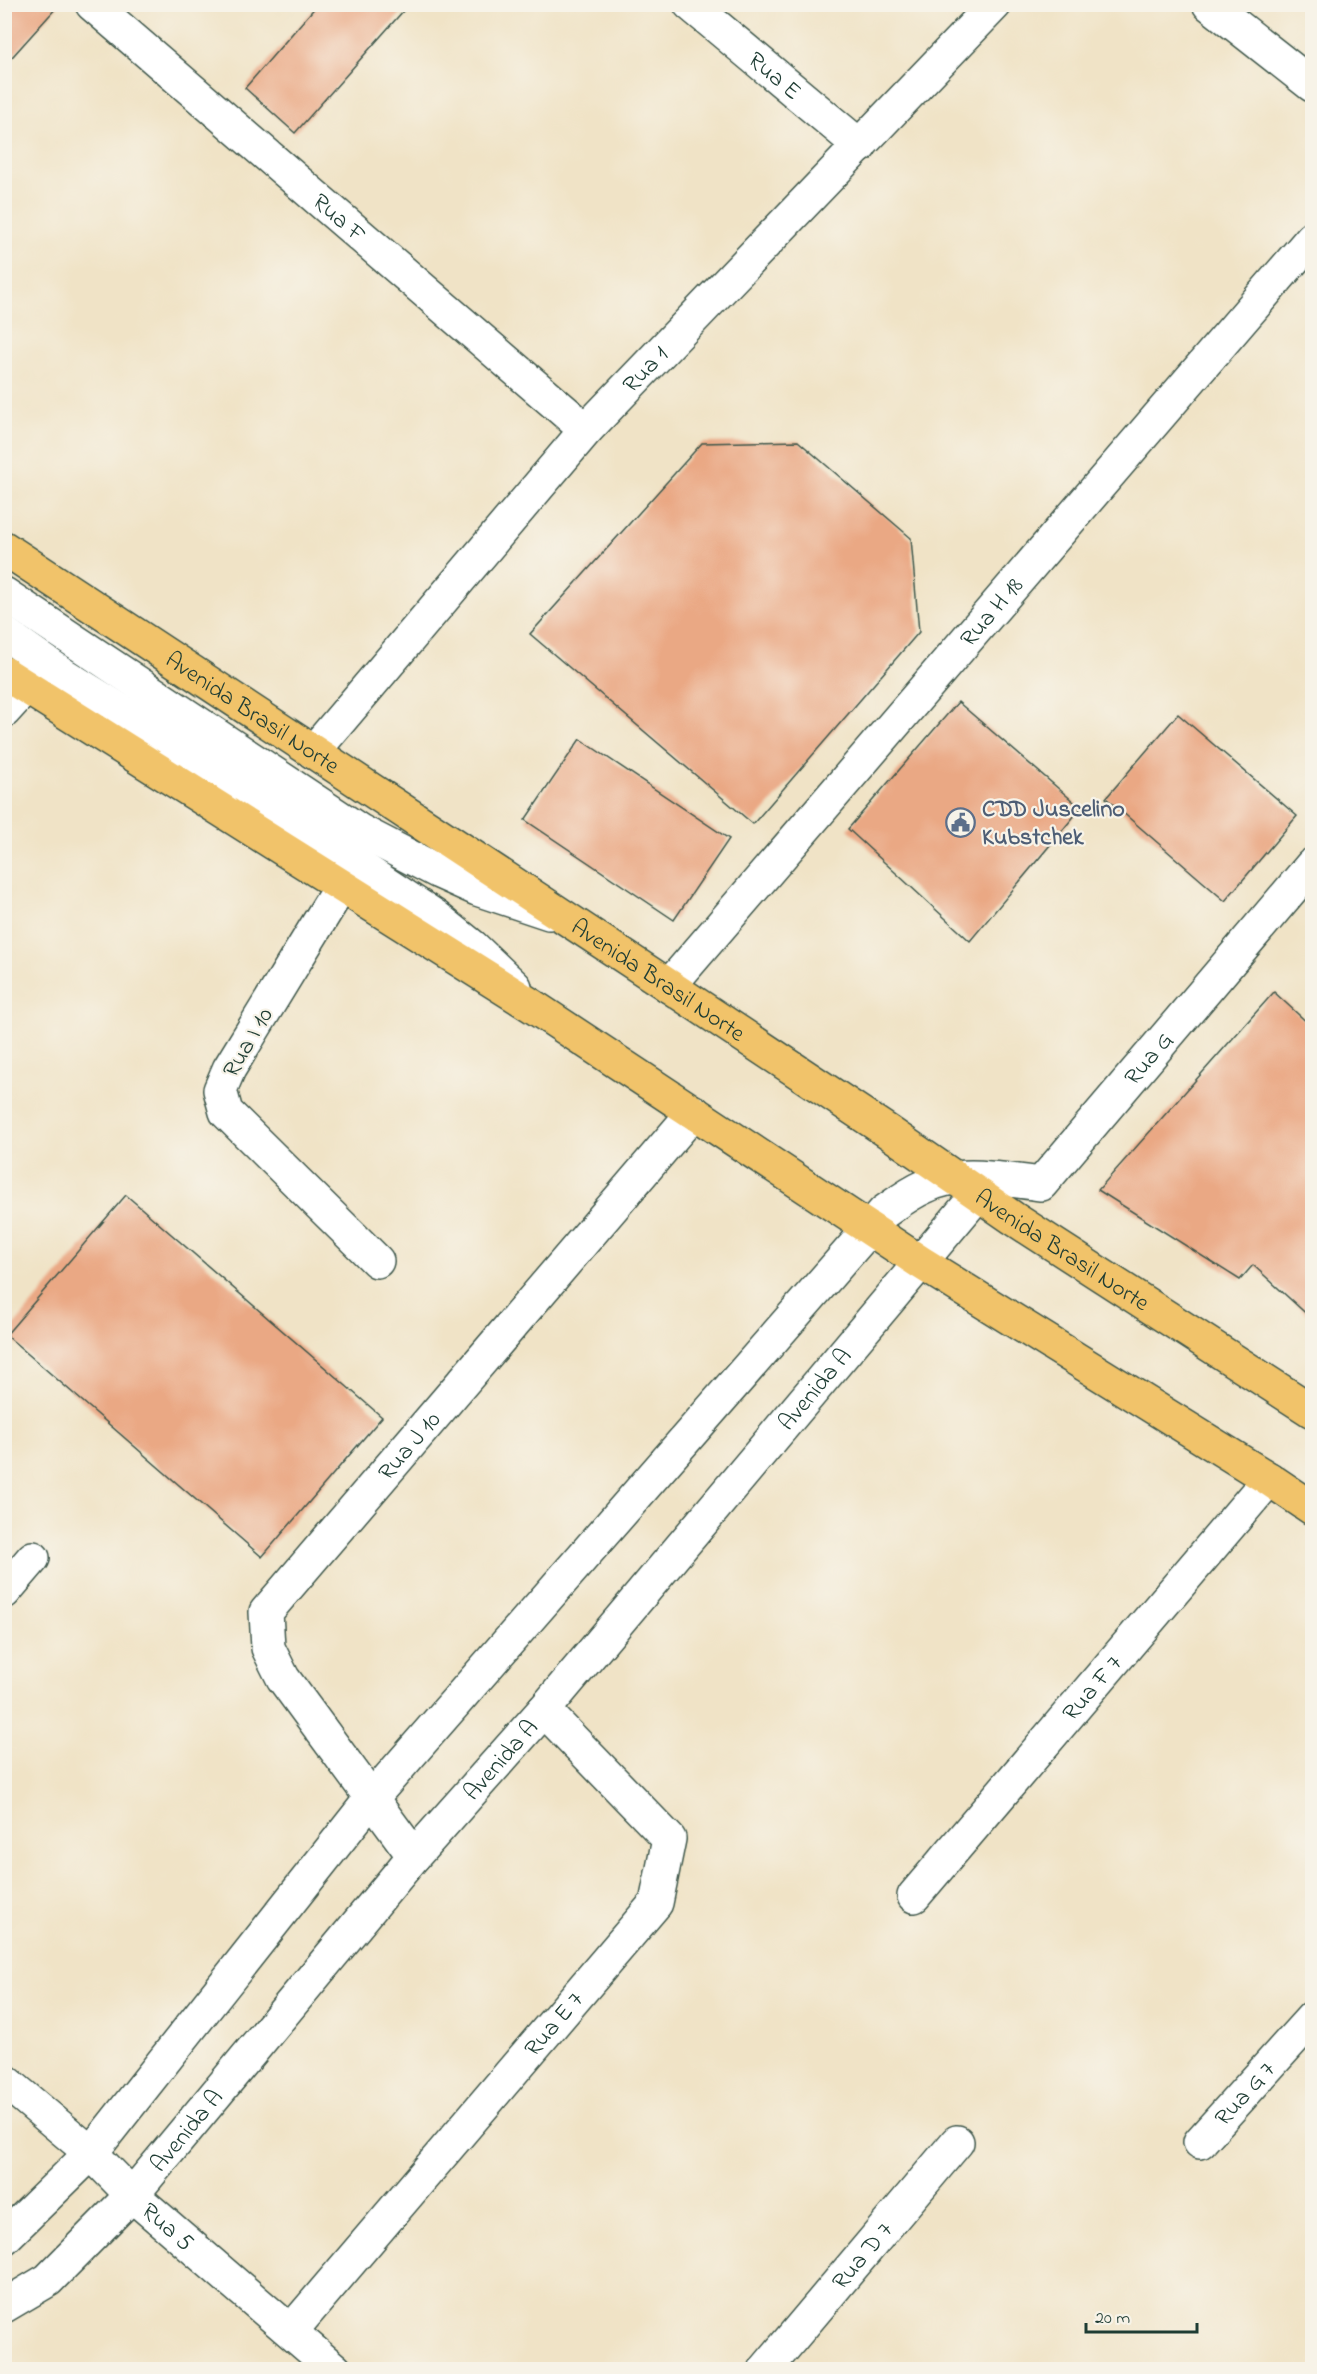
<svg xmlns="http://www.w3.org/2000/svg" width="1317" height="2374" font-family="'Indie Flower',sans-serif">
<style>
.building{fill:#eaa884}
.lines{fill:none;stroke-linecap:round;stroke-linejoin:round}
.minor-casing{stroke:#3e564a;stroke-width:36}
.major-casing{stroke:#3e564a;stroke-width:36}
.minor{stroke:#fff;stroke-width:33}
.major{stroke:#f1c36a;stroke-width:33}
.labels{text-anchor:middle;stroke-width:4.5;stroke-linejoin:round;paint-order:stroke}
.street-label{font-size:24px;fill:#1f3d34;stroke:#f7f3e8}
.service-label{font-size:24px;font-weight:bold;fill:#4e5e75;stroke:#f7f3e8;text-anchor:start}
</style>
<rect width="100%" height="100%" fill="#f7f3e8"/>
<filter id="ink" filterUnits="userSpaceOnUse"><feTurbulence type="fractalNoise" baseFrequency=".0167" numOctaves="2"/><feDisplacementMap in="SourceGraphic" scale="12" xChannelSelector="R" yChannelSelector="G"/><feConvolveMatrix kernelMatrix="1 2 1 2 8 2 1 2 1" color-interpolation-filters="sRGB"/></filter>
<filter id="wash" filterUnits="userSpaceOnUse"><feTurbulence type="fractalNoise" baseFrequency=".008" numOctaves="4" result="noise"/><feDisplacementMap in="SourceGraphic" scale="24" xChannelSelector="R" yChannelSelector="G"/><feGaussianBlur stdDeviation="1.35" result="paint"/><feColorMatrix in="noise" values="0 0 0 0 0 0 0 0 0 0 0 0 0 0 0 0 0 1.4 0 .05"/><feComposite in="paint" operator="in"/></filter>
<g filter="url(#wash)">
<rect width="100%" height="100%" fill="#f0e3c6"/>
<g id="blocks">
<g class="building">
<polygon points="4,4 54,4 57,7 4,66"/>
<polygon points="318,4 397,4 404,10 295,133 245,88"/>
<polygon points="798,441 911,538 919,632 753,824 530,634 702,443"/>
<polygon points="958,702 1081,808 970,941 848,829"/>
<polygon points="1178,714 1297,816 1225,901 1106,798"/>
<polygon points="580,739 729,839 674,920 525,820"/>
<polygon points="1274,992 1312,1027 1312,1319 1253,1265 1240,1280 1098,1190"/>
<polygon points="126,1195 382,1417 262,1557 6,1335"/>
</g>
</g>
</g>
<g filter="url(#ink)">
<use href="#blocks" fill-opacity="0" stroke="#3e564a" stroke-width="1.5"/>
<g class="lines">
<defs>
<g id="minor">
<path id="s1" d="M92,4l494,426"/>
<path id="s2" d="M690,4l170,142"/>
<polyline points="1209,4 1312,85"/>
<polyline points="4,594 360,831 439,872 477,889 549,913"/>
<polyline points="4,633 61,673 182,749 436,917 472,946 515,987"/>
<polyline points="4,711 25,688"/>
<path id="s3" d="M313,752l273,-322 409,-426"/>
<polyline points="341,886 229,1069 220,1090 226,1112 377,1261"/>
<path id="s4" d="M669,986l643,-748"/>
<polyline points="4,1592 33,1558"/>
<path id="s5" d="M414,1856l-131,-178 -15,-30 -2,-36 428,-500"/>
<path id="s6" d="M914,1896l355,-417"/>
<path id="s7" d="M4,2080l87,73 41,42 203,175"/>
<path id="s8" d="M1200,2142l112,-124"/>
<path id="s9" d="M4,2238l87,-85 280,-354 513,-587c13,-9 26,-19 40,-25 35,-18 80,-7 117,-3l271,-319"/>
<path id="s10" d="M4,2306l44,-26 84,-85 282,-339 130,-146 434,-516"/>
<path id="s11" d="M291,2331l365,-428 13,-64 -125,-129"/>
<path id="s12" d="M765,2370l192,-228"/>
</g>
<g id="major">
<path id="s13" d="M4,548l665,438 218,145 126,87 299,193"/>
<polyline points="4,673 534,1007 920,1262 1269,1479 1312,1508"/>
</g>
</defs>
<use href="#minor" class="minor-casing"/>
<use href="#major" class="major-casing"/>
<use href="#minor" class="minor"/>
<use href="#major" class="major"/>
</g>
</g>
<defs>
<symbol id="civic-ring" viewBox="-11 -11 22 22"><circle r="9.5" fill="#f7f3e8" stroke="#5c6f8a" stroke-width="1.5"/><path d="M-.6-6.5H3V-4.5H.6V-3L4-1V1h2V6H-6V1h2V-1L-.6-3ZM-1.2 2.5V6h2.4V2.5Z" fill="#5c6f8a"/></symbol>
</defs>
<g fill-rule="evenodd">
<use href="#civic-ring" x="944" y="806" width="33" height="33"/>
</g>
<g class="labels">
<g class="street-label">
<text dy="8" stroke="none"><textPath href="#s2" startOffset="111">Rua E</textPath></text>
<text dy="8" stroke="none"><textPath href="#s1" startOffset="327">Rua F</textPath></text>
<text dy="8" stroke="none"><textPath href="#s3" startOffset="507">Rua 1</textPath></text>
<text dy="8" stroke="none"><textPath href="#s4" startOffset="494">Rua H 18</textPath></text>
<text dy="8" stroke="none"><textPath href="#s13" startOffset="298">Avenida Brasil Norte</textPath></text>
<text dy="8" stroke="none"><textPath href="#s13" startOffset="784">Avenida Brasil Norte</textPath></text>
<text transform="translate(247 1042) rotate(-60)" y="8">Rua I 10</text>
<text dy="8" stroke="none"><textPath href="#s9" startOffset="1684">Rua G</textPath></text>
<text dy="8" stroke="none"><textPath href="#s13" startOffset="1270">Avenida Brasil Norte</textPath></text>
<text dy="8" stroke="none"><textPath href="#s10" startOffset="1227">Avenida A</textPath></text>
<text dy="8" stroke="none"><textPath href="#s5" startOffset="510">Rua J 10</textPath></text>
<text dy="8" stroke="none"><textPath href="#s6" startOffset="274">Rua F 7</textPath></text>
<text dy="8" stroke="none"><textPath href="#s10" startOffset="741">Avenida A</textPath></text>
<text dy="8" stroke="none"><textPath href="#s11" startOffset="404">Rua E 7</textPath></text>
<text dy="8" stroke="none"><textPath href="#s8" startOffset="66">Rua G 7</textPath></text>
<text dy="8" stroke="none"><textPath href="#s10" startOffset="255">Avenida A</textPath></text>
<text dy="8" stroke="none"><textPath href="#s7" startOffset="220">Rua 5</textPath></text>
<text dy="8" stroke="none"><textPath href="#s12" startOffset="150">Rua D 7</textPath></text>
</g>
<g class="service-label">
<text x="982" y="816">CDD Juscelino<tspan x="982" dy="28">Kubstchek</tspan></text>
</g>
</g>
<rect width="1317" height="2374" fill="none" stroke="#f7f3e8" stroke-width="24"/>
<path d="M1086 2323v9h111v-9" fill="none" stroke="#1f3d34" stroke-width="3"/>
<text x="1095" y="2323" font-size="18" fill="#1f3d34" stroke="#f7f3e8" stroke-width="4.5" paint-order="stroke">20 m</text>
</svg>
